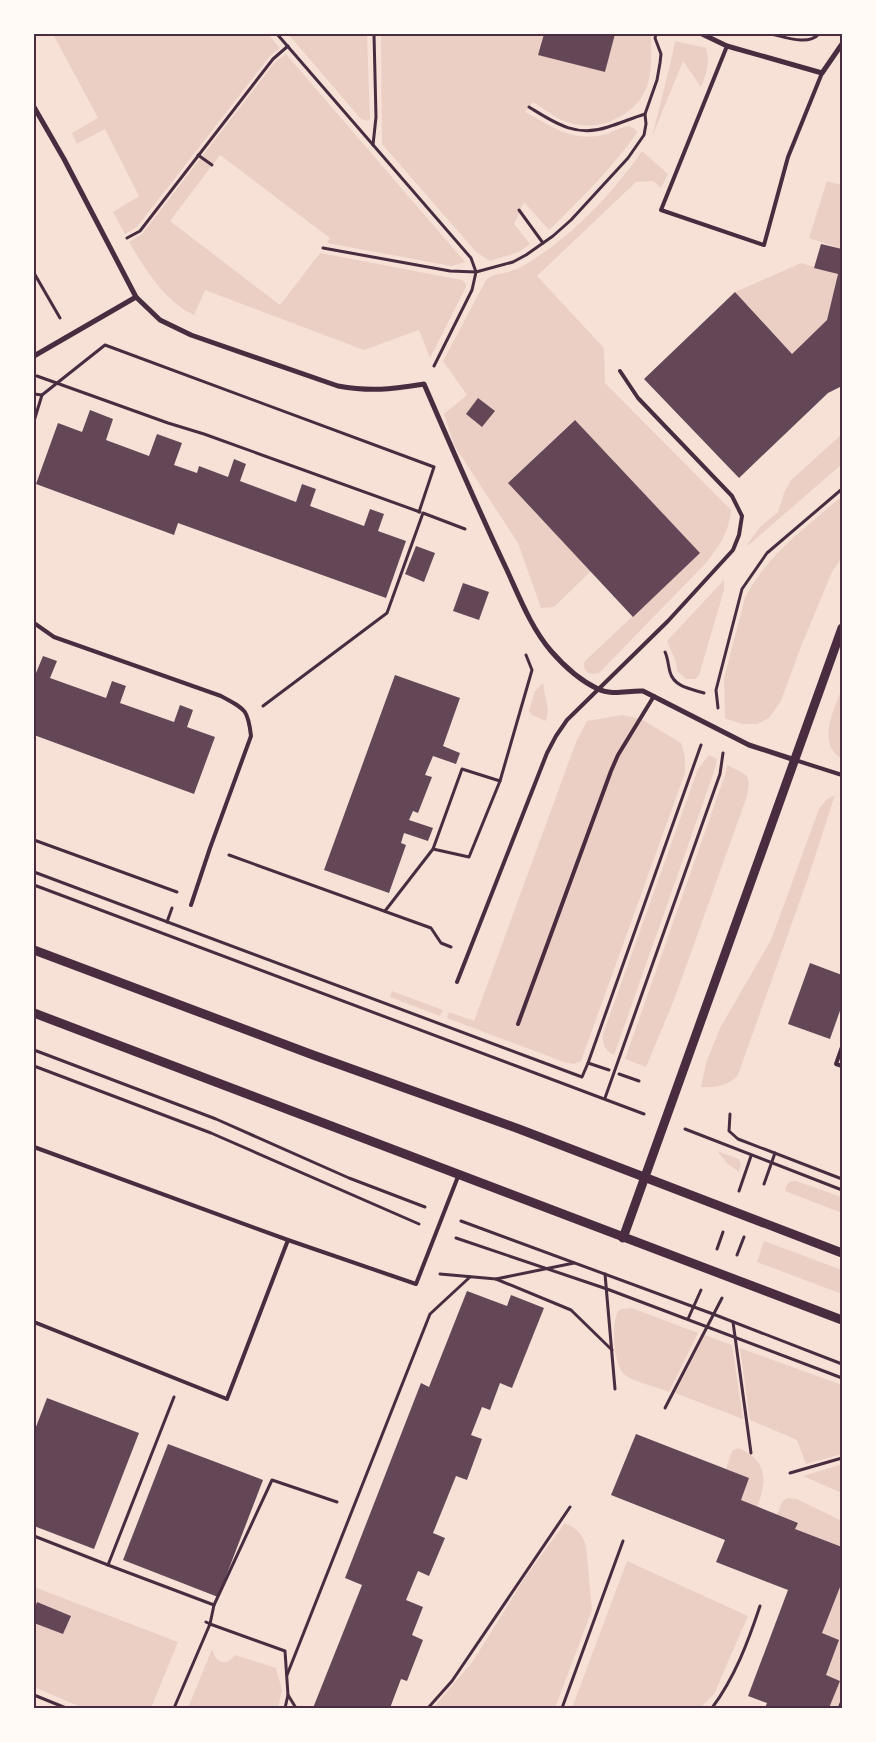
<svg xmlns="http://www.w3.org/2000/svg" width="876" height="1742" font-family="Spectral,serif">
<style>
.green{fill:#ebcfc5}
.building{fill:#644757}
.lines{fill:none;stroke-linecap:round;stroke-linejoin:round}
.path{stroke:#4a2c40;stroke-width:3}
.service{stroke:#4a2c40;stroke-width:4}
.minor{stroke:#4a2c40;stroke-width:5}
.tertiary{stroke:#4a2c40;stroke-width:9}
.neatline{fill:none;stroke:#4a2c40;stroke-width:2}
</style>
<rect width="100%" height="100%" fill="#f7e1d7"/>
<g class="green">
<polygon points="53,34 268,34 280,48 270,56 137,227 125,234 113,212 139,196 105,129 77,144 72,133 98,118"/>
<polygon points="290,34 367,34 370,119 368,121 361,119 289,35"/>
<path d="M381,34h163l-6,20 67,18 10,-38h36c0,17 2,41 -6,57 -12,26 -48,41 -75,32 -13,-3 -25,-14 -37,-21l-8,10c27,14 46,30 78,23 9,-2 17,-8 26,-9l6,3 2,4c-26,36 -56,66 -88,97l-25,-28 -10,22 16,20 -11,8 -29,9 -14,-9 -94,-108z"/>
<path d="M675,41l31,7c4,15 1,25 -5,39l-18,-26 -31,76 19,-76z"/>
<path d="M286,54l179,208 -14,4 -124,-23 3,-5 -110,-83 -50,66 110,84 40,-52 142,27 4,4v3l-36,71 -11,-28 -55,20 -159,-60 -11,25c-30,-14 -48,-45 -65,-73l13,-8 133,-172z"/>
<path d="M642,151l26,23 -7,14 -8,-7 -17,1 -99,94 67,72 1,35 126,127c-1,21 -13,38 -26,54l-106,109c-8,2 -16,0 -15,-10l2,-3 114,-107 -126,-133 -66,63 83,88 -37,36 -13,1 -23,-65 -64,-98 -10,-31 23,-19 -24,-34 43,-81c6,-6 17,-6 25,-9 7,-2 14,-6 20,-10 42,-26 83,-69 111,-110z"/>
<polygon points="827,181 842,185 842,249 809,238"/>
<polygon points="801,263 838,274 827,320 792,354 735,292"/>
<polygon points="842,434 842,464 751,543 746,546 760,527 778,512 784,493 791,480"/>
<path d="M842,496v61l-10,15 -30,72 -21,57 -12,17 -12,6h-15l-15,-5 -2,-1 -1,-40 21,-80c21,-43 62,-71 97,-102z"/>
<polygon points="724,580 724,590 699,675 695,679 686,679 677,671 676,662 667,641"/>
<polygon points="543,683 548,711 546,721 532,715 529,711 535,691"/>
<path d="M842,688v71c-26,-16 -8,-49 0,-71z"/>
<polygon points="622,715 641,719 681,743 685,757 685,773 581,1061 574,1064 564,1062 447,1018 449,1012 474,1021 576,742 587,721"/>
<path d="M709,755l8,4 -3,13 -100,283c-9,-4 -12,-11 -11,-21l95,-265z"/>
<path d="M727,765c19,9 25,9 20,31l-73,204 -28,67 -21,-8 100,-284z"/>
<path d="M835,795l-26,80 -71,200c-10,11 -23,13 -37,12l5,-24 14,-35 51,-88 48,-131 7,-9z"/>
<polygon points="392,991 443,1010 440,1016 390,997"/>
<polygon points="717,1151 739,1159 741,1165 739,1172 728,1164"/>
<path d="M796,1181l46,16v16l-57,-22c2,-7 3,-10 11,-10z"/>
<polygon points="764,1241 842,1270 842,1294 757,1262"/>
<path d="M632,1308l66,25 -29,59c-10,-4 -37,-11 -44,-17 -12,-10 -14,-51 -7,-64l4,-2z"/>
<polygon points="705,1335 732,1345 743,1419 675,1393"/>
<polygon points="740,1348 842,1385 842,1454 806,1464 797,1440 750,1420"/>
<path d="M738,1448c29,12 30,32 19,59l-16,-7 8,-22 -23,-9 6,-18z"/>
<polygon points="842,1464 842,1493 803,1476"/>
<polygon points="787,1498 797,1499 842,1521 842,1547 795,1529 797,1523 777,1515 782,1502"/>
<path d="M565,1523c13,7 16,8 21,23l6,64 -37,98h-122l40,-47 53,-85z"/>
<polygon points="627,1561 748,1616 714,1694 700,1708 572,1708"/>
<polygon points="842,1582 842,1696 837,1708 829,1708 840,1681 826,1675 839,1640 822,1633"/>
<polygon points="34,1587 178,1642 151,1708 83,1708 34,1687"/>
<path d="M212,1649c3,13 14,19 23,6l41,13 6,22 -4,18h-90z"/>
</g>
<g class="building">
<polygon points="544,34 615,34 605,72 538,55"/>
<polygon points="821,244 842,249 842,386 828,393 739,478 644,379 735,292 792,354 827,320 838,274 814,268"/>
<polygon points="478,398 495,411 482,427 466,414"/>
<polygon points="90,410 113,419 106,440 149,456 157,434 182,443 174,465 197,473 199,466 228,477 234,459 246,464 240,481 296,502 302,484 316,489 310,506 364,526 370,509 384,514 378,531 406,541 386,598 178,523 174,535 36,484 58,423 82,432"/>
<polygon points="575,420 700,553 633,617 508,483"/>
<polygon points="416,546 435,553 424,582 405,574"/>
<polygon points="463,583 489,592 479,620 453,611"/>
<polygon points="43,656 57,661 50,678 106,698 112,681 126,686 120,703 174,722 180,705 193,710 187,727 215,737 194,794 34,735 34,672 36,673"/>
<polygon points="395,675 460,698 443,746 460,753 456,764 433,756 425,775 432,777 418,813 413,811 409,820 433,828 428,841 404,833 401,843 406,845 389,893 324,870"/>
<polygon points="810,963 842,975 842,1005 830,1039 788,1024"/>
<polygon points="467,1291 507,1306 511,1295 544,1308 512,1388 500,1383 490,1410 482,1407 471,1435 482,1439 467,1480 456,1476 433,1533 445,1538 429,1576 418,1571 406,1600 423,1607 412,1635 423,1640 407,1681 401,1679 390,1708 313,1708 362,1585 345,1578 421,1383 429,1387"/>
<polygon points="47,1398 139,1433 94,1549 34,1526 34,1432"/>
<polygon points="636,1434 749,1478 741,1500 798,1523 795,1529 842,1547 842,1582 822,1633 839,1640 826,1675 840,1681 829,1708 765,1708 767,1703 748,1696 788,1590 716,1562 725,1540 611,1495"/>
<polygon points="168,1444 263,1480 218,1597 123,1560"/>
<polygon points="37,1602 71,1616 63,1634 34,1623 34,1611"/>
</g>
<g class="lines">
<g class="path">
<polyline points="277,34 471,258 476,272 472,290 434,366"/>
<path d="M771,34c14,3 37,12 48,0"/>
<path d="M529,107c26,16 47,31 79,20 13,-4 24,-9 37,-13"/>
<polyline points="373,145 376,117 374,34"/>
<polyline points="198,155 212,165"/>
<polyline points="519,210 543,243"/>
<polyline points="127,238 140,231 273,59 288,46"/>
<polyline points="323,248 450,271 476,272 513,262 526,255 553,236 571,220 628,158 644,135 646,124 645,114 657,80 660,63 661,54 655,38 656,34"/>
<polyline points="34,273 60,318"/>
<polyline points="37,376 168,423 204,434 420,512"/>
<polyline points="34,394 42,395 105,345 434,467 419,512"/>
<polyline points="34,421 42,395"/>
<path d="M665,652c3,6 3,13 5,20 4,15 21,17 34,21"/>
<polyline points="263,706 387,613 423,513 465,529"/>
<polyline points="718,708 716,690 742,589 767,553 842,489"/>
<polyline points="500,781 532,670 526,655"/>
<polyline points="34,840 177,892"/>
<polyline points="229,855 431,928 441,943 451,947"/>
<polyline points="34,872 582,1077 588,1063"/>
<polyline points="34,885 644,1114"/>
<polyline points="385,911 433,849 462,769 500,781 469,857 433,849"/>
<polyline points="167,922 172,908"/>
<polyline points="34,1050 216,1119 349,1178 425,1207"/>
<polyline points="34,1066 211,1133 419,1224"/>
<polyline points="609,1070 588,1063 701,745"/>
<polyline points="619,1074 639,1081"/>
<polyline points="605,1098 720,774 723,753"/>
<polyline points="730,1114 729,1131 738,1139 842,1179"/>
<polyline points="685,1129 842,1190"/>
<polyline points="764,1184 775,1153"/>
<polyline points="739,1191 751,1156"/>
<polyline points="461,1221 713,1314 842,1364"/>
<polyline points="456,1238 607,1289 842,1378"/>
<polyline points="717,1249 723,1232"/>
<polyline points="737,1255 744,1237"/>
<polyline points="440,1274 496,1279 571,1310 612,1350"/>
<polyline points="605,1274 615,1389"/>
<polyline points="496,1279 574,1263"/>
<polyline points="688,1319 701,1290"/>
<polyline points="733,1322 751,1453"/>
<polyline points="665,1408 722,1298"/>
<polyline points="790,1473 842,1458"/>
<polyline points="34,1536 108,1565 174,1397"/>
<polyline points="108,1565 214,1605"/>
<polyline points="206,1622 210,1624 214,1605 272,1480 337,1502"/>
<polyline points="287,1675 430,1314 470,1277"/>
<polyline points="34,1695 66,1708"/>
<polyline points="174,1708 210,1624 285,1651 288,1695"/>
<polyline points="285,1708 288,1695 296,1708"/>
<polyline points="428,1708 452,1681 570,1507"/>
<polyline points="562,1708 623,1541"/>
<path d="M712,1708c23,-31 36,-66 48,-102"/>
<polyline points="839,1708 842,1701"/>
</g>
<g class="service">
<polyline points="727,46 661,210 764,245 788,157 822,73"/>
<path d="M34,623l20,14 167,59c24,13 27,13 30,40l-41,112 -19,57"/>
<polyline points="795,760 842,775"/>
<polyline points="457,982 547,753 556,736 567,720 668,621 733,550 739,535 742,516 732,496 638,398 620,371"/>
<polyline points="518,1024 611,771 618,755 654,696"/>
<polyline points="842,1047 836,1064 842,1066"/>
<polyline points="34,1147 288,1240 227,1399 34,1322"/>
<polyline points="288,1240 416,1284 459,1174"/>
</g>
<g class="minor">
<polyline points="702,34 727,46 822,73 842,44"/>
<path d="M34,107l30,52 72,138 24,23 31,15 147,51c34,6 53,3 86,-2 27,62 53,123 82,184 13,28 25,60 45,83 13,15 30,30 47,38 14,7 31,1 45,2l106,54 46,15"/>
<polyline points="34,356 136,297"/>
</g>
<g class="tertiary">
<polyline points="34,950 313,1055 519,1129 842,1253"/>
<polyline points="34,1013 842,1320"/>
<polyline points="623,1238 842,628"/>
</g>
</g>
<rect width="876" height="1742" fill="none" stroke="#fffaf5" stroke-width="70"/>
<rect x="35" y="35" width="806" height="1672" class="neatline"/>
</svg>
